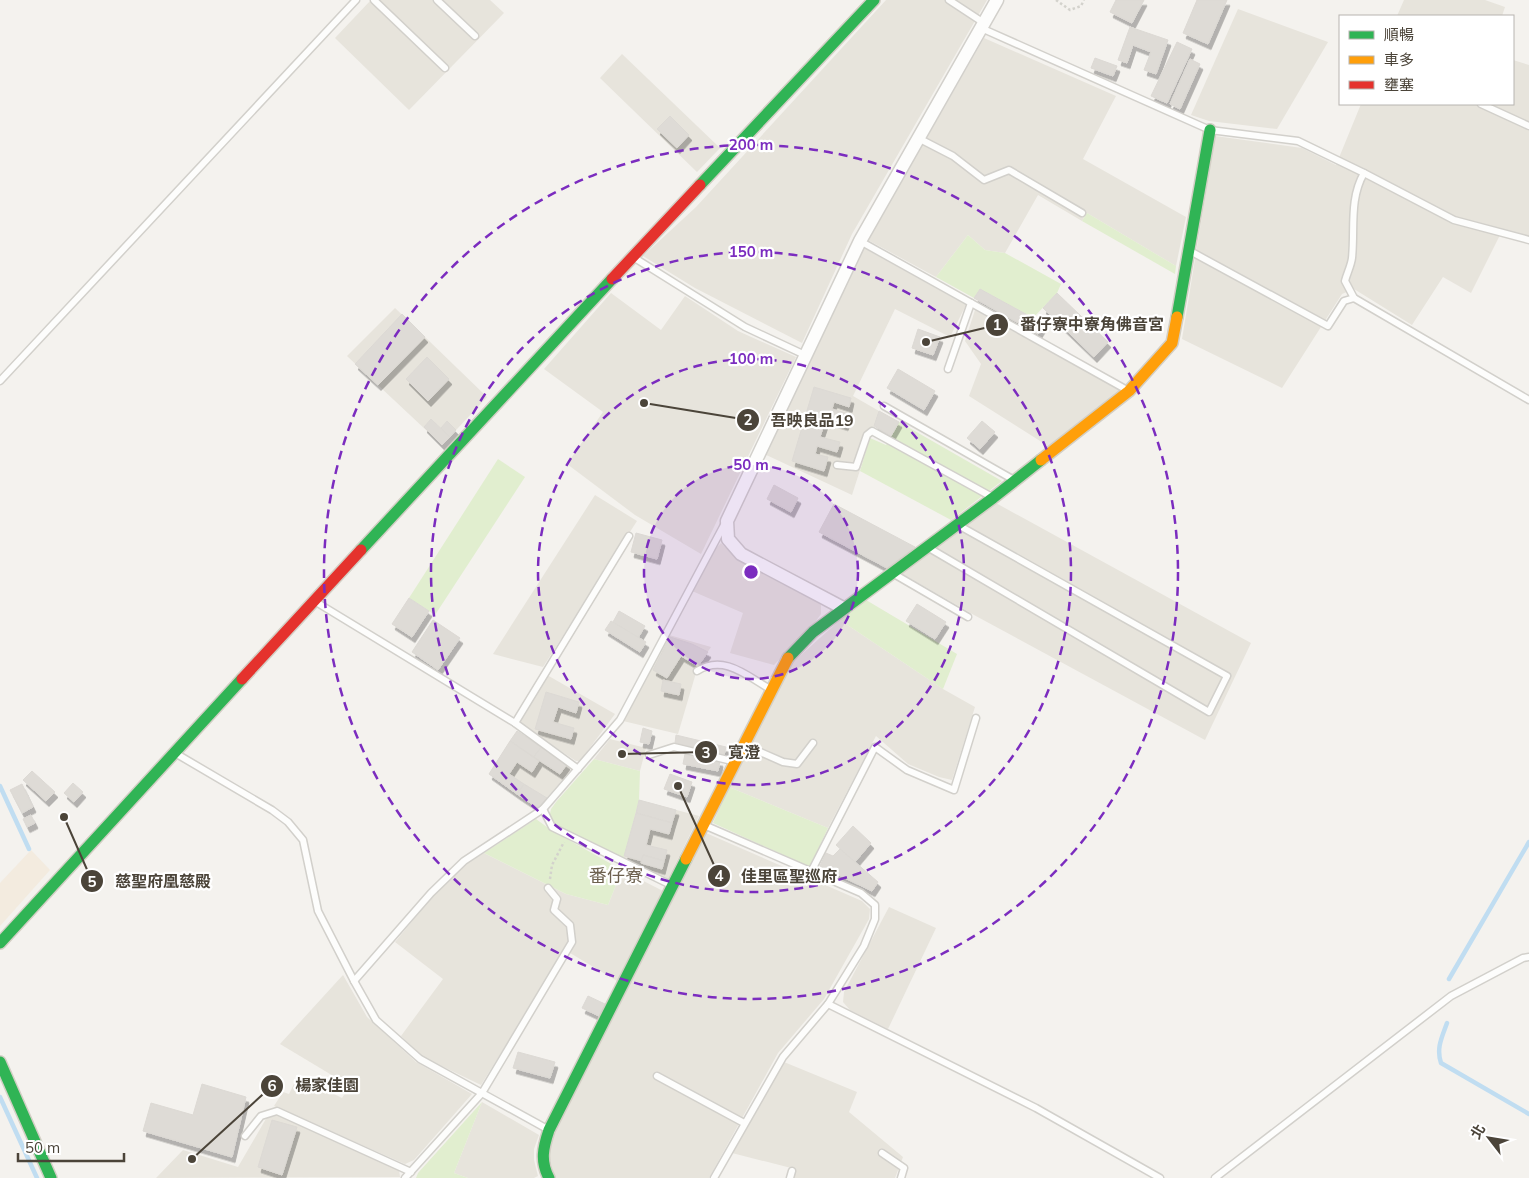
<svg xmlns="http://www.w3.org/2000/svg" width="1529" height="1178" font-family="Mulish,'Noto Sans TC',sans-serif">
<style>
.residential{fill:#e7e4dc}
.commercial{fill:#f3ebdf}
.green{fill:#e1eecf}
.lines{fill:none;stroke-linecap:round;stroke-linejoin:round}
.stream{stroke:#c0ddf1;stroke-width:4.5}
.building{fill:#dedbd6;stroke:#dcd9d4;filter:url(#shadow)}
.lane-casing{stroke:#d2d0cb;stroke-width:9}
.street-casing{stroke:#d2d0cb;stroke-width:15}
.fast-casing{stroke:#d3cfc5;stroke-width:14}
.slow-casing{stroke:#d3cfc5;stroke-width:14}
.jam-casing{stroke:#d3cfc5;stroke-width:14}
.path{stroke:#d3d2cc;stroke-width:2.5;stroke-dasharray:2.5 2.5;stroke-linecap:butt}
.lane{stroke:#fdfdfc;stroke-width:6}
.street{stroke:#fdfdfc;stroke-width:12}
.fast{stroke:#30b455;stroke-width:11}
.slow{stroke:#ff9f0a;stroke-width:11}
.jam{stroke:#e5322d;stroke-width:11}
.ring{fill:none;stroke:#7b2cbf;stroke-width:2.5;stroke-dasharray:9 6}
.labels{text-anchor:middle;stroke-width:4.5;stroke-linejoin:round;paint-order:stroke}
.quarter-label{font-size:18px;fill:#6e6250;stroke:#fff}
.centre{fill:#7b2cbf;stroke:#fff;stroke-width:2.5}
.ring-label{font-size:15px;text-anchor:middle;font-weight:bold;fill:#7b2cbf;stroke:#fff;stroke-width:4.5;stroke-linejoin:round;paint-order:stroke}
.leader{fill:none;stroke:#4b4439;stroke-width:2}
.callout-dot{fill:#4b4439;stroke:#fff;stroke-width:2}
.mark-label{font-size:15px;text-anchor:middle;font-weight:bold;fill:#fff}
.callout-label{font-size:16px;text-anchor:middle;font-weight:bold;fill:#4b4439;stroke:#fff;stroke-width:4.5;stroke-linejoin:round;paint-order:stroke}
</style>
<defs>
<filter id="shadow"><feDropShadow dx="3" dy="5.5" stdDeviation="0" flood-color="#0004"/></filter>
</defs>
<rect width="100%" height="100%" fill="#f4f2ee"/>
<g class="residential">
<polygon points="371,0 490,0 504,13 409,110 335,38"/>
<polygon points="886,0 987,0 852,234 802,343 695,288 643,256 696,207"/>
<polygon points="1404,0 1485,0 1505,7 1502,16 1397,16"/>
<polygon points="1238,9 1328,42 1277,129 1209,121 1191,115"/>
<polygon points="984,38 1116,96 1083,159 1186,217 1176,266 1087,213 1082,221 1038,195 1005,253 985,250 968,235 936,277 868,240"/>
<polygon points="622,54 720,148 697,172 600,78"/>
<polygon points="1513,60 1529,65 1529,236 1503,229 1471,293 1443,277 1412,325 1354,289 1342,294 1282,388 1182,339 1215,136 1302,148 1336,165 1361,104 1513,104"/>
<polygon points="862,247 966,305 950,337 895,309 853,396 879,411 852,495 762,453"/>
<polygon points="611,293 661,330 685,296 738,331 796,357 701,554 635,515 567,464 603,412 544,369"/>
<polygon points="395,308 487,397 442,445 347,356"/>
<polygon points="975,310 1119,390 1048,446 969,396 981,364 965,341"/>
<polygon points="595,495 637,521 543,667 493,654"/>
<polygon points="994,502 1251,643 1205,740 974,615 901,573"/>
<polygon points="721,543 735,557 818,601 821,605 821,614 813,625 774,665 730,653 743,613 692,591 714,550"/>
<polygon points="840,620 943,689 975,707 952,780 939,777 908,764 876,736 828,828 729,787 792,663"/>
<polygon points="669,635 711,647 698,666 678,734 623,721"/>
<polygon points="547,675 615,714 580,761 576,761 517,722"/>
<polygon points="517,731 570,767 570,771 538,808 489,774"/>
<polygon points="610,739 646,748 640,771 594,759"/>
<polygon points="639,800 699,816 668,879 624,858"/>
<polygon points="706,833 862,901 870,909 869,919 824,999 778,1053 709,1178 555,1178 548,1152 556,1127"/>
<polygon points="484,853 566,894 608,905 622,870 663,891 617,981 565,950 481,1085 423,1057 401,1036 443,979 395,942 433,896 468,863"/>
<polygon points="889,907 936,928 888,1029 850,1010 843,1002 844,992"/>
<polygon points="343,975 367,1017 416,1062 472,1094 414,1160 405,1164 274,1106 283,1092 289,1094 298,1076 342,1098 350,1086 280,1044"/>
<polygon points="784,1062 857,1092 849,1112 903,1157 895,1178 794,1178 795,1169 732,1153"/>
<polygon points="482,1102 539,1135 534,1149 534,1160 538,1176 534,1178 468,1178 454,1173"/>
<polygon points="278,1115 399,1170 400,1177 156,1178 183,1150 238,1167 267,1117"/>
</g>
<polygon class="commercial" points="31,850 50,870 0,926 0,883"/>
<g class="green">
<polygon points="1087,213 1176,266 1175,274 1082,221"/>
<polygon points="968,235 985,250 1005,253 1061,284 1057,293 1033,318 980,289 974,298 936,277"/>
<polygon points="899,422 1002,481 951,520 860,471 870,438 886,445"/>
<polygon points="498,459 525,477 435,615 409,598"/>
<polygon points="866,600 957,654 943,689 840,620"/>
<polygon points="594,759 640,771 639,800 624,858 556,825 549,818 551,809 556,802"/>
<polygon points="729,787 828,828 810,867 713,823"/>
<polygon points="536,819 551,830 622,870 608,905 566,894 484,853"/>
<polygon points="482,1102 454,1173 468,1178 416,1178 418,1173"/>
</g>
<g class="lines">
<g class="stream">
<polyline points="0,786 29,849"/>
<polyline points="1449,979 1529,842"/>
<path d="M1447,1023c-5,14 -11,25 -6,40l88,51"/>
<polyline points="0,1097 37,1178"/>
</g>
</g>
<g class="building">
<polygon points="1116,0 1144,0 1132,23 1110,12"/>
<polygon points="1197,0 1227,0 1208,44 1183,33"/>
<polygon points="1130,27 1168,40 1156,74 1144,70 1151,52 1133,45 1127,63 1118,60"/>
<polygon points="1177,42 1192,49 1167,103 1151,96"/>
<polygon points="1095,58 1117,66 1113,76 1091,68"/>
<polygon points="1190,59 1200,64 1180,109 1170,104"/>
<polygon points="670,116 689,135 677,148 657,129"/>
<polygon points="980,289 1044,324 1038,334 974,298"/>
<polygon points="1057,293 1108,342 1094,357 1043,308"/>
<polygon points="402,314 425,337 378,385 355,364"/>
<polygon points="918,329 940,337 933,355 912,348"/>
<polygon points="427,357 449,379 428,401 406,379"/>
<polygon points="898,369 935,391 924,410 887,388"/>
<polygon points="814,387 851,398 849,407 834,402 832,409 849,414 845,425 826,419 820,437 840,442 837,452 817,446 815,454 828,457 824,471 792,461"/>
<polygon points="879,411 899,422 891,436 874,426"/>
<polygon points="431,419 450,437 442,445 424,427"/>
<polygon points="447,421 456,430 450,437 441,428"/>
<polygon points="982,421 995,432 980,449 967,438"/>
<polygon points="774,485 798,498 791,512 767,499"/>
<polygon points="834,504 915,547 887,568 819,532"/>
<polygon points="636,533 662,540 657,559 631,552"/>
<polygon points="409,598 429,611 412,637 392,624"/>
<polygon points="917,604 946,622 935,639 906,621"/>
<polygon points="619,611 645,626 638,638 613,622"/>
<polygon points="433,620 460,638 438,670 412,652"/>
<polygon points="611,621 646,642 640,652 605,630"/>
<polygon points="670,637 692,644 708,652 698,666 681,656 667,678 653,670"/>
<polygon points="663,680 681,684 679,695 661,691"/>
<polygon points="546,692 579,702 576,713 558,707 553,722 574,728 571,739 535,729"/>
<polygon points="643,728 652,731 649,744 640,742"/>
<polygon points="517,731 541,747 534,757 510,741"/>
<polygon points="676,735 726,747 724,755 675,743"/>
<polygon points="510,741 539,761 532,772 517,762 509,774 524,784 517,794 489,774"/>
<polygon points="541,747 567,764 560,774 534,757"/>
<polygon points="685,754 720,761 718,771 683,764"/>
<polygon points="32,771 55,792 46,801 23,780"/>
<polygon points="670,774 692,782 687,797 664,789"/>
<polygon points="73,783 83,792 74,802 64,793"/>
<polygon points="22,784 33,807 22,813 10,790"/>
<polygon points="524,784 547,798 538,808 517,794"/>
<polygon points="639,800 676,810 672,823 636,813"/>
<polygon points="636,813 672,823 669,834 650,829 646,845 667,850 664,861 643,855 642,861 624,856"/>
<polygon points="31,815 35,823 27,827 23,819"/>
<polygon points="853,826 871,843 855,862 836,845"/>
<polygon points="840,849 878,882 872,891 820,866 826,853 833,856"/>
<polygon points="643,855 664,861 662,869 641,863"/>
<polygon points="588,996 605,1004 599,1016 582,1008"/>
<polygon points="518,1052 555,1062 550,1078 513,1068"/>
<polygon points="202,1084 246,1097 232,1157 143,1131 151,1103 193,1115"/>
<polygon points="272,1120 297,1127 282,1175 258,1167"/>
</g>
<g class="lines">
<defs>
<g id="lane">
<polyline points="374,0 445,68"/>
<polyline points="437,0 475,36"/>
<polyline points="949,0 984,23"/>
<polyline points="981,28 1210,130 1298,141 1364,173 1454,220 1529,240"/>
<polyline points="1481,104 1529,126"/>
<polyline points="918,138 953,156 984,180 1009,170 1082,213"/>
<polyline points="860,241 1127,390"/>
<polyline points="1190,251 1328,326 1344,301 1354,298 1529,400"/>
<polyline points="633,257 745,327 805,355"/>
<path d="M1354,298l-9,-17c2,-8 6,-15 7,-23 3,-29 -3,-59 12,-85"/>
<polyline points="948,369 971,303"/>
<polyline points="0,381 356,0"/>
<polyline points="884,406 1014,480"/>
<polyline points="837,465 856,467 867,435 872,431 992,497"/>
<polyline points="929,548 1209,712 1227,676 958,525"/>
<polyline points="894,574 968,617"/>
<polyline points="316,602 515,723 578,769"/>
<path d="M697,671c27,-17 50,5 73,18"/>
<polyline points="515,723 629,536"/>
<polyline points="744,745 783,762 797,764 813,743"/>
<polyline points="175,753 272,810 288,822 303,840 318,911 354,981 376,1020 420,1059 549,1130"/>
<polyline points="649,755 674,747 732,761"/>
<polyline points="543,809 552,827 671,885"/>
<polyline points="704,825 861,893 875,905 875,919 864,946 828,1004 783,1057 714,1178"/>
<polyline points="811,872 875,747 907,770 954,790 976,718"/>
<polyline points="354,981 431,893 464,861 543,809 620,720 724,525"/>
<polyline points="828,1004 1036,1108 1160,1178"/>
<polyline points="657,1076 744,1123"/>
<polyline points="245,1136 261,1116 277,1111 411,1172"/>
<polyline points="882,1153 904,1168 901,1178"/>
<polyline points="405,1178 482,1093 572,942 570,925 554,910 557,899 548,888"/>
<polyline points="790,1178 792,1171"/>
<polyline points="1215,1178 1451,996 1523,958 1529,957"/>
</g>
<polyline id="street" points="843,608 741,554 728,539 727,521 860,241 997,0"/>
<g id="fast">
<polyline points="700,185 874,0"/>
<polyline points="1177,317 1210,130"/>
<polyline points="361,550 612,279"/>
<polyline points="788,658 813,632 993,498 1041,460"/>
<polyline points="0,943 242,679"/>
<polyline points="0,1062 51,1178"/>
<path d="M549,1178c-9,-17 -6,-30 0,-48l137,-271"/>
</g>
<g id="slow">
<polyline points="1041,460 1129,391 1172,343 1177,317"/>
<polyline points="686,859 788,658"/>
</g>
<g id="jam">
<polyline points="612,279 700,185"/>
<polyline points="242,679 361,550"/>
</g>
</defs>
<use href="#lane" class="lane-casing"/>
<use href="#street" class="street-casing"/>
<use href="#fast" class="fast-casing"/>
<use href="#slow" class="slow-casing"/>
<use href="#jam" class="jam-casing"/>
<g class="path">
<polyline points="1056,0 1070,10 1081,6 1084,0"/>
<polyline points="550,879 552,865 564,842"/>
</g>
<use href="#lane" class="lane"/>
<use href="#street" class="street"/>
<use href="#fast" class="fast"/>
<use href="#slow" class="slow"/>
<use href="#jam" class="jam"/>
</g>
<circle cx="751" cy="572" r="107" fill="#7b2cbf" fill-opacity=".12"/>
<g class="ring">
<circle cx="751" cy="572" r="107"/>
<circle cx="751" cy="572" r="213"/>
<circle cx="751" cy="572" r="320"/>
<circle cx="751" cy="572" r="427"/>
</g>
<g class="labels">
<g class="quarter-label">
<text x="616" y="882">番仔寮</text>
</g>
</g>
<circle cx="751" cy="572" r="8" class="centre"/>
<g class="ring-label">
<text x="751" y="150">200 m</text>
<text x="751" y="257">150 m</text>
<text x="751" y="364">100 m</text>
<text x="751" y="470">50 m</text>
</g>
<path class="leader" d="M926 342L997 325M644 403L748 420M622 754L706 752M678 786L719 876M64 817L92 881M192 1159L272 1086"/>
<g class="callout-dot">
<circle cx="926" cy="342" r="5"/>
<circle cx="644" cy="403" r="5"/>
<circle cx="622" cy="754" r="5"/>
<circle cx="678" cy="786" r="5"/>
<circle cx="64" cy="817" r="5"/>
<circle cx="192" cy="1159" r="5"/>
<circle cx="997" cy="325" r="12"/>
<circle cx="748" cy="420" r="12"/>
<circle cx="706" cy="752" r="12"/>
<circle cx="719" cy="876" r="12"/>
<circle cx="92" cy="881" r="12"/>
<circle cx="272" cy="1086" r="12"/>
</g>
<g class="mark-label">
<text x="997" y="330">1</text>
<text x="748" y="425">2</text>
<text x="706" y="758">3</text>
<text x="719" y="881">4</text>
<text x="92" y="887">5</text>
<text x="272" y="1091">6</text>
</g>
<g class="callout-label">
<text x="1092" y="330">番仔寮中寮角佛音宮</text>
<text x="812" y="426">吾映良品19</text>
<text x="744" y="758">寬澄</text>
<text x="789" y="882">佳里區聖巡府</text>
<text x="163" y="887">慈聖府凰慈殿</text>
<text x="327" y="1091">楊家佳園</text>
</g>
<rect x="1339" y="15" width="175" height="90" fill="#ffffff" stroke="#b7b4b0"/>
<rect x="1349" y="31" width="25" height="8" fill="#30b455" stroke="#b7b4b0"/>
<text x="1384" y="40" font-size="15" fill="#4b4439">順暢</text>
<rect x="1349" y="56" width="25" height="8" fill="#ff9f0a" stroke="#b7b4b0"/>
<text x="1384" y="65" font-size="15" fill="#4b4439">車多</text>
<rect x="1349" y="81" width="25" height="8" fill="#e5322d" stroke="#b7b4b0"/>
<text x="1384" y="90" font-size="15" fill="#4b4439">壅塞</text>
<g transform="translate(1489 1138) rotate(301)" stroke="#ffffff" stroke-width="4" paint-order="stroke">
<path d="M0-4L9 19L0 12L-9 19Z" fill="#4b4439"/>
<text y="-8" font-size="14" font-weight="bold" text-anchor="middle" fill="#4b4439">北</text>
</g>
<path d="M18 1153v8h106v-8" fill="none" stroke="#4b4439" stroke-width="2.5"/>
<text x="25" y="1153" font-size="15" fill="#4b4439" stroke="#ffffff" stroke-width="4" paint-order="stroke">50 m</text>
</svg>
